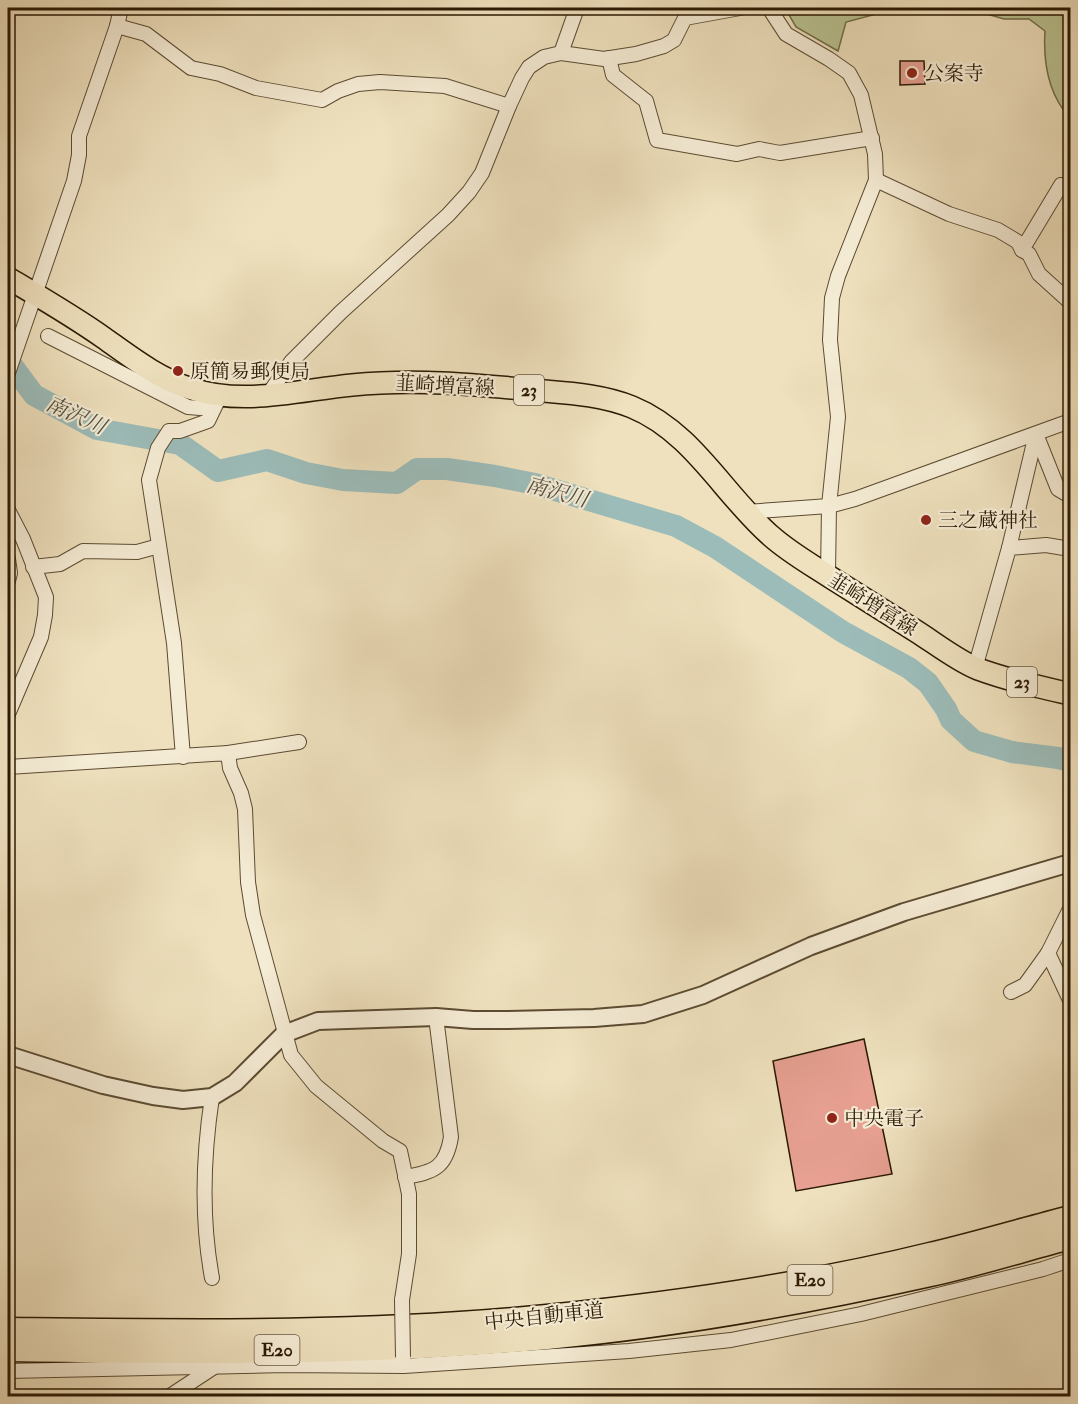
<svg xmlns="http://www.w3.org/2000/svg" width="1078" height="1404" font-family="'IM FELL Double Pica','Noto Serif JP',serif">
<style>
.green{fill:#bac291;stroke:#726e4a;stroke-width:1.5}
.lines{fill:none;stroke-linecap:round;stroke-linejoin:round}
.river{stroke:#9cbcb9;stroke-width:22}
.building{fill:#e7a092;stroke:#2b1903;stroke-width:1.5}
.minor-casing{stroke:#5c4b32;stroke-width:16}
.tertiary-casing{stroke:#5c4b32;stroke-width:20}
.primary-casing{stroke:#2b1903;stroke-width:24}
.motorway-casing{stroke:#2b1903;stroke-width:27}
.minor{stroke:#f5ecd5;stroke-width:14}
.tertiary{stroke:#f5ecd5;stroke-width:16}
.primary{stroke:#efe1be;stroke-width:21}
.motorway{stroke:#efe1be;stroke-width:24}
.minor-bridge-casing{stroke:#5c4b32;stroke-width:16;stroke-linecap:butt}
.minor-bridge{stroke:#f5ecd5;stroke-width:14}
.poi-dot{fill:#8f2418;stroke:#f5ecd5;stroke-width:2}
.labels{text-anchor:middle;stroke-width:4.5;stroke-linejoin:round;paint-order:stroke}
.shield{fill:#f5ecd5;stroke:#685842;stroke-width:1.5}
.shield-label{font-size:18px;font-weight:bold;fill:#2b1903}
.poi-label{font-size:20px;fill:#2b1903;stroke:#f5ecd5;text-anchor:start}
.street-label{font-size:20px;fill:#2b1903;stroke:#f5ecd5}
.water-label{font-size:21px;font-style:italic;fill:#535243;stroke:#f5ecd5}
</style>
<rect width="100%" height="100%" fill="#efe1be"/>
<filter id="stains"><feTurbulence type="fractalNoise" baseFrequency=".00333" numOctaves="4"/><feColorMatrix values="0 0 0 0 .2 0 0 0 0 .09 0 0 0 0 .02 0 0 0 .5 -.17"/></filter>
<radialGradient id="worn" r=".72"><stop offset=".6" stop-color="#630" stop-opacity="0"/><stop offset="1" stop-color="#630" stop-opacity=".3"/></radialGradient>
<g class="green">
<polygon points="785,8 899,8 846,22 838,51 796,27"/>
<path d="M966,8h87l17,9v101c-22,-24 -27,-55 -25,-87l-16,-12h-25z"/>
</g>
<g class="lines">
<polyline class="river" points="8,360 34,395 97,429 180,444 218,471 267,460 306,473 343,480 397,483 417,469 447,469 495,476 535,484 676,526 715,547 843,632 909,668 928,683 946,709 951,720 974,741 1012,752 1058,758 1070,761"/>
</g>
<g class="building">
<polygon points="900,61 924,61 925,84 900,85"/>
<polygon points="864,1039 892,1174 796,1191 773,1061"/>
</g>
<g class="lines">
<defs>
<g id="minor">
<polyline points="769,8 786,34 829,59 849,73 861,95 875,154 876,180 838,276 832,298 830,340 838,417 829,506 828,575"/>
<polyline points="117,26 146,34 191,68 220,74 256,88 322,100 338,91 358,84 380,82 445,86 509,106"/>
<polyline points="561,53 577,8"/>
<polyline points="609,58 613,75 646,101 657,140 737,154 759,149 780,153 872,138"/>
<polyline points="876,180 949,214 998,230 1018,242 1022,250 1029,254 1039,274 1070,302"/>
<polyline points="1022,250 1061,185 1070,187"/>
<polyline points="48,336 188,407 213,409"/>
<polyline points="8,373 74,181 79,155 79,136 117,26 121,8"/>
<polyline points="267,396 291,362 341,312 448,215 469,192 482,173 509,106 522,78 529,67 544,57 561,53 604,59 636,54 664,46 674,40 685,18 740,8"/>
<polyline points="1036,434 1058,489 1070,496"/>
<polyline points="8,510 23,539 46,597 45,615 41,637 8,714"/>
<polyline points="746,512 829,506 855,499 1070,421"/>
<polyline points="1009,548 1036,434"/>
<polyline points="8,559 10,573 8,581"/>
<polyline points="33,567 60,564 83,551 137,552 159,546"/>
<polyline points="975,668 1009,548 1046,545 1070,549"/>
<polyline points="228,753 299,742"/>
<polyline points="183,757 174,643 149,480 158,448 169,431 180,431 208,421 220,396"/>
<polyline points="8,767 228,753 230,768 241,793 245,809 248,882 253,915 291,1055 316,1086 383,1141 400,1151 409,1194 409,1254 402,1300"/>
<polyline points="1070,909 1048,953 1070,1000"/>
<polyline points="1011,992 1025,985 1048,953"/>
<path d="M405,1177c29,-5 41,-9 46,-40l-15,-120"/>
<path d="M212,1278c-11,-60 -9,-121 0,-181"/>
<polyline points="8,1371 285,1365 404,1366 629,1351 731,1340 861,1314 1043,1269 1070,1260"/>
<polyline points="170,1396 214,1367"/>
</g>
<polyline id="tertiary" points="8,1055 103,1085 153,1096 183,1100 212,1097 235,1083 284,1034 318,1021 436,1017 473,1020 505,1020 594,1018 643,1014 703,995 811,946 904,912 1070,863"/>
<path id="primary" d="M8,278c32,19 65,38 96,60 28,20 55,41 88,51 52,17 108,1 160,-4 62,-6 119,-1 180,5 33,3 68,4 100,17 61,25 91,87 139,129 18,16 39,28 59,41 27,17 54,34 81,51 20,12 46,33 67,41 30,11 61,18 92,25"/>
<g id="motorway">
<path d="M8,1330c179,2 360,5 539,-13 128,-13 257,-31 383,-62 47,-11 94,-25 140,-37"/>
<path d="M8,1349c179,3 360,5 539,-12 128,-12 257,-35 383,-63 47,-10 94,-25 140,-37"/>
</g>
</defs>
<use href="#minor" class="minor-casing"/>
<use href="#tertiary" class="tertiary-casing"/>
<use href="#primary" class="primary-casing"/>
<use href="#motorway" class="motorway-casing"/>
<use href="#minor" class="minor"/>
<use href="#tertiary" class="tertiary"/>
<use href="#primary" class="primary"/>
<use href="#motorway" class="motorway"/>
<defs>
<polyline id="minor-bridge" points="402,1300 403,1357"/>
</defs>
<use href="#minor-bridge" class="minor-bridge-casing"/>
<use href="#minor-bridge" class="minor-bridge"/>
</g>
<g class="poi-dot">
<circle cx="912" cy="73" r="6"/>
<circle cx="178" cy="371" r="6"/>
<circle cx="926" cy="520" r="6"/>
<circle cx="832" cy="1118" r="6"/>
</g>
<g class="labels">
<g class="shield">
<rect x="514" y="375" width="30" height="30" rx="4.5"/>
<rect x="1007" y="667" width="30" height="30" rx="4.5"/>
<rect x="787.5" y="1265" width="45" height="30" rx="4.5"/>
<rect x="254.5" y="1335" width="45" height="30" rx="4.5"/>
</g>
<g class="shield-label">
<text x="529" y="396">23</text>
<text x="1022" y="688">23</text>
<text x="810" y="1286">E20</text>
<text x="277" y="1356">E20</text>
</g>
<g class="poi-label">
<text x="924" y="80">公案寺</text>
<text x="190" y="378">原簡易郵便局</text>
<text x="938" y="527">三之蔵神社</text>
<text x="844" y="1125">中央電子</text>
</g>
<g class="street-label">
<text transform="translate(445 385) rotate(3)" y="7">韮崎増富線</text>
<text transform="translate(873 604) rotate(32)" y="7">韮崎増富線</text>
<text transform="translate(544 1316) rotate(-6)" y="7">中央自動車道</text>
</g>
<g class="water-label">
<text transform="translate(76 415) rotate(24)" y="7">南沢川</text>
<text transform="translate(557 492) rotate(15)" y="7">南沢川</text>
</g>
</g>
<rect width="1078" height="1404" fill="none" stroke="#efe1be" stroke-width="30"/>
<rect x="9" y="9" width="1060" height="1386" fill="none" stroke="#2b1903" stroke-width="3"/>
<rect x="15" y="15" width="1048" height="1374" fill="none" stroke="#2b1903" stroke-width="1.5"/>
<rect width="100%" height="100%" filter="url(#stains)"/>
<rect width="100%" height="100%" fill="url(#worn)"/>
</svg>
